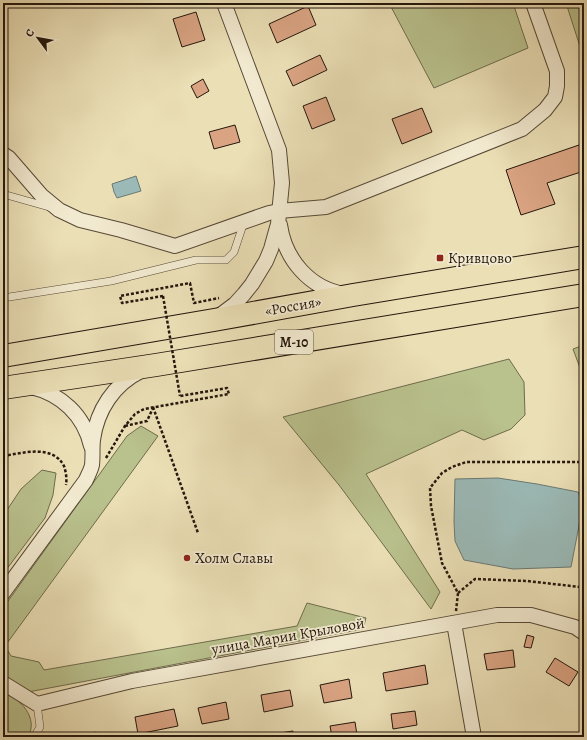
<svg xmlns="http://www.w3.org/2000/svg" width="587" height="740" font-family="Alegreya,serif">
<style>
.green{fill:#b9c18d;stroke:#6e6c4c}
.water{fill:#9bbab7;stroke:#6b7973}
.building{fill:#daa483;stroke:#24170c}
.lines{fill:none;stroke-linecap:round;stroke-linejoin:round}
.service-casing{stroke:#564936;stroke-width:8}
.minor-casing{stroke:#564936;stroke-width:16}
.trunk-casing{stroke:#24170c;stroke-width:24}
.path{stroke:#24170c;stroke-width:2.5;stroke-dasharray:3 2;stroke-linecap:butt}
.service{stroke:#f2ead0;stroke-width:7}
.minor{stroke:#f2ead0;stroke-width:14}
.trunk{stroke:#ebdfb6;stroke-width:22}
.path-bridge{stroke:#24170c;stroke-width:2.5;stroke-dasharray:3 2;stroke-linecap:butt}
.poi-dot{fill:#8f2418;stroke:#f2ead0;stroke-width:1.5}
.labels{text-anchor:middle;stroke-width:3.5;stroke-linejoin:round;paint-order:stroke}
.shield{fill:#f2ead0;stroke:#625647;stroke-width:1}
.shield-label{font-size:14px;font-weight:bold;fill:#24170c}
.poi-label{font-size:15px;fill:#24170c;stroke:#f2ead0;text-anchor:start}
.street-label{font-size:15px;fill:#24170c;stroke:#f2ead0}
</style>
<rect width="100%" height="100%" fill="#ebdfb6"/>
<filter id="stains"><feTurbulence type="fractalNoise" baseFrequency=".005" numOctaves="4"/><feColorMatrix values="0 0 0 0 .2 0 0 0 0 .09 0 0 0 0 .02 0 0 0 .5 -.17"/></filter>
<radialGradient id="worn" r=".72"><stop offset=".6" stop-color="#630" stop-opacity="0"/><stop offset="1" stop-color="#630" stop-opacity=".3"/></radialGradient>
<g class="green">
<polygon points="389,3 513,3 528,48 434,88"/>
<polygon points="566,3 584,3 584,59"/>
<polygon points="584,345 584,376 583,376 573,349"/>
<polygon points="509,359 524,382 525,415 511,429 484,440 462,430 366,474 440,592 431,609 339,485 283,417"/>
<polygon points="141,426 158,436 5,646 11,656 39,662 44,670 297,626 307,603 366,618 363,629 28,692 3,678 3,608 127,436"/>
<polygon points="42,470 56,473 53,495 45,518 3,574 3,516 21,489"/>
<path d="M3,692c17,6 36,26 25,45h-25z"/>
</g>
<g class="water">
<polygon points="136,176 141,191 117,198 114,192 112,184"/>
<polygon points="498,478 537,484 578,492 583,505 571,567 513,569 464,560 455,541 454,522 455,479"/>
</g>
<g class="building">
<polygon points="308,6 316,25 277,43 269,24"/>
<polygon points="196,12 205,40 182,47 173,19"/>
<polygon points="320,55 327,70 293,86 286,71"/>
<polygon points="203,79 209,91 197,98 191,86"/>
<polygon points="326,97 335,120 312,129 303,106"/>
<polygon points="422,108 432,132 402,144 392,119"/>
<polygon points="235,125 240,142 214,149 209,132"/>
<polygon points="579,145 584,160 584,171 547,183 555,204 521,215 506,170"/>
<polygon points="527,635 534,637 531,648 524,647"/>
<polygon points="513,650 515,667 487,670 484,654"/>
<polygon points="555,658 578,672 569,686 546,672"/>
<polygon points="425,665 428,684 386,691 383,673"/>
<polygon points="349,679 352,698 324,703 320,685"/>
<polygon points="290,690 293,706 264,712 261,695"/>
<polygon points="226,702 229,719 202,724 198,708"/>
<polygon points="174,709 178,726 138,734 135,717"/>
<polygon points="415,711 417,725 393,729 391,714"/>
<polygon points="355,722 357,735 345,737 332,737 330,726"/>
<polygon points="293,731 294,737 268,737 267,735"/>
<polygon points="96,732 99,737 87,737"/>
</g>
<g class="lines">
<defs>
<g id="service">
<polyline points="3,194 49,207"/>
<polyline points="3,298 111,281 196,260 226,260 234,252 244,222"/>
<polyline points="34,737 40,727 37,704"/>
</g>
<g id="minor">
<polyline points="3,154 9,158 42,196 59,210 80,220 121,230 175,246 269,213 279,211 326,207 522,129 545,110 555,97 557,86 557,71 533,3"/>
<path d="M280,225c5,34 29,63 64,69"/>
<polyline points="219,316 235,304 244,294 252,284 266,261 271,249 278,224 282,183 279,150 224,3"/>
<path d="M31,387c30,7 53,28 60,59"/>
<path d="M3,593l83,-113c2,-5 5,-10 6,-15 1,-8 0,-17 1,-25 4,-30 21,-56 48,-69"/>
<polyline points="454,623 474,737"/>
<polyline points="3,683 37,704 132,681 497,615 531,615 575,627 584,633"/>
</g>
<g id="trunk">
<polyline points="3,356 214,320 353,295 584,257"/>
<polyline points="3,388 156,365 584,295"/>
</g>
</defs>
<use href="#service" class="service-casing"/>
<use href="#minor" class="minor-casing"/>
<use href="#trunk" class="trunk-casing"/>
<g class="path">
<polyline points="163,296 122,303 120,296 190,283 194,303 219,298"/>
<polyline points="153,407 198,533"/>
<polyline points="125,426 147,421 153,408"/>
<path d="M3,456c19,-3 50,-12 61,10 2,6 3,13 2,19"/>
<polyline points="106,458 125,426 135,414 144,409 229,394 227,388 180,396"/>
<polyline points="458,593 475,579 527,581 580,587 584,586"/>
<polyline points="456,611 458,593 442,563 431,506 430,488 442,473 452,467 466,462 580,462 584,463"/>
</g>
<use href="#service" class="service"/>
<use href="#minor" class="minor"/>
<use href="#trunk" class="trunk"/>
<polyline class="path-bridge" points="163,296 180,396"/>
</g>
<g class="poi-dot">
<rect x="436" y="254" width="8" height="8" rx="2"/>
<circle cx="187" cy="558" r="4"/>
</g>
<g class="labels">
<rect class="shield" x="275" y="330" width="38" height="24" rx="3"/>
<g class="shield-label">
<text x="294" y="347">М-10</text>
</g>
<g class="poi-label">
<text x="448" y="263">Кривцово</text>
<text x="195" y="563">Холм Славы</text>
</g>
<g class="street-label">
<text transform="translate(293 306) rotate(-10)" y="5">«Россия»</text>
<text transform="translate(288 636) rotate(-10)" y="5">улица Марии Крыловой</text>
</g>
</g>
<rect width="587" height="740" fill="none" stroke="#ebdfb6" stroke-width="16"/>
<rect x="4" y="4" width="579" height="732" fill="none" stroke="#24170c" stroke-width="2"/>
<rect x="8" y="8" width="571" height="724" fill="none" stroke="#24170c"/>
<g transform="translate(38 38) rotate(302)" stroke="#f2ead0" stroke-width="3" paint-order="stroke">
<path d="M0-3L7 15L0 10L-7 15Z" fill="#24170c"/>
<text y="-6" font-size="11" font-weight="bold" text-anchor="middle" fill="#24170c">С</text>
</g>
<rect width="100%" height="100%" filter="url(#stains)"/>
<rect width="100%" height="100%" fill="url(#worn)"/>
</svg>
